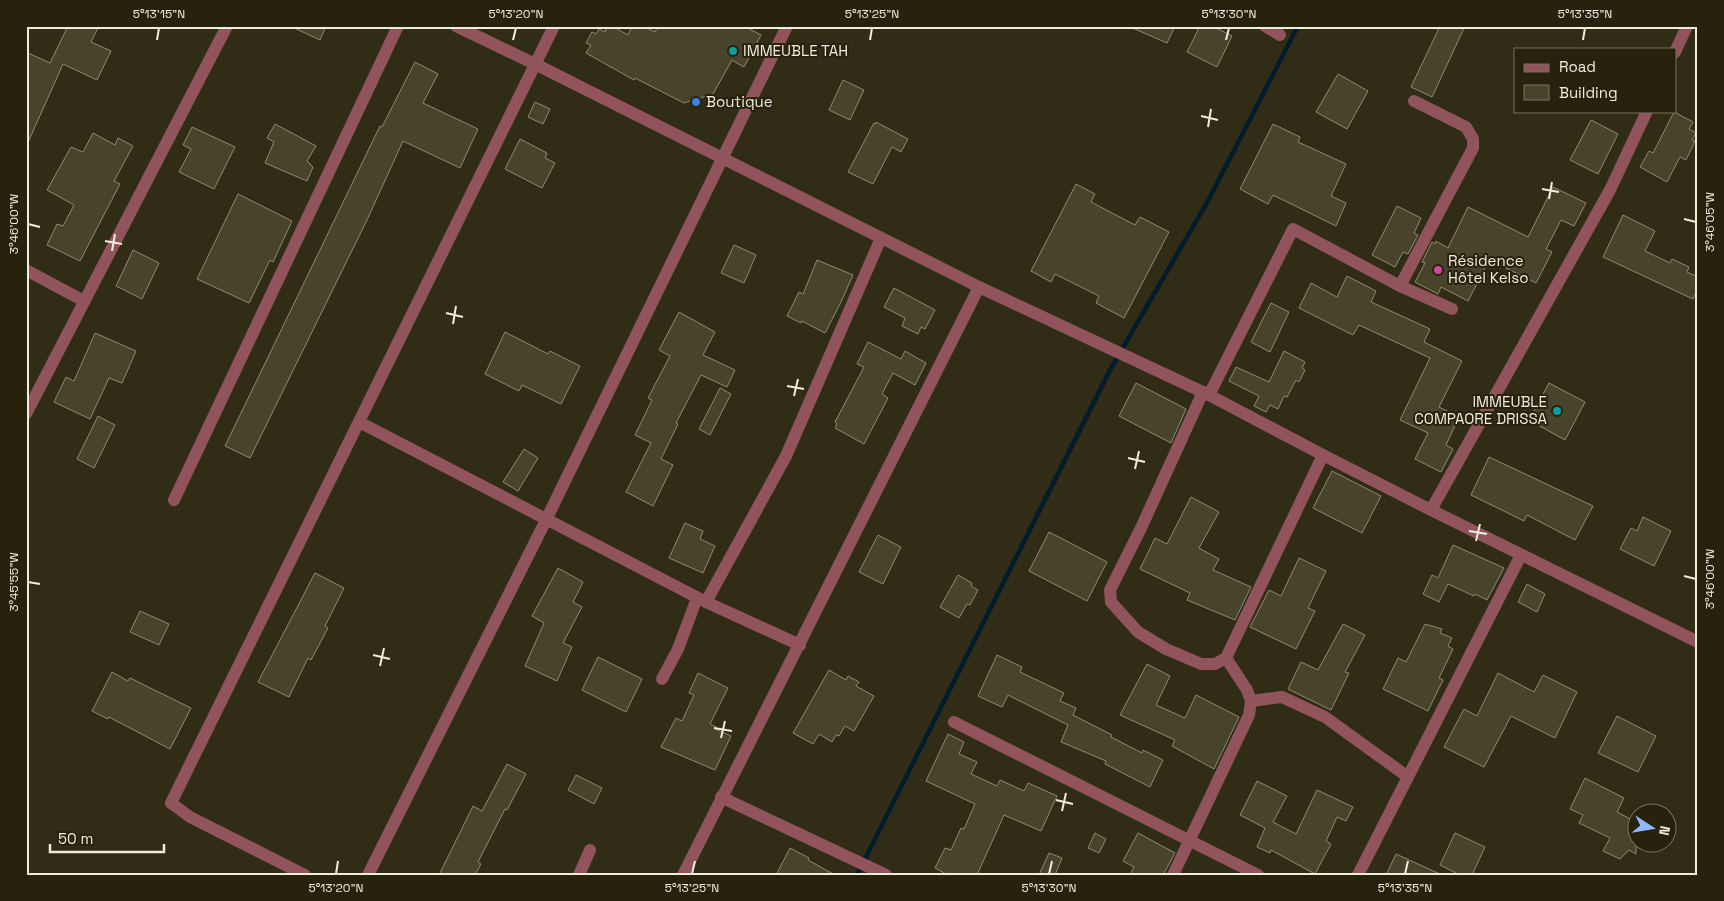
<svg xmlns="http://www.w3.org/2000/svg" width="1724" height="901" font-family="'Space Grotesk',sans-serif">
<style>
.lines{fill:none;stroke-linecap:round;stroke-linejoin:round}
.stream{stroke:#001c2c;stroke-width:4.5}
.building{fill:#48442c;stroke:#8f8b70}
.minor{stroke:#92545c;stroke-width:12}
.ticks{fill:none;stroke:#efedde;stroke-width:2}
.culture-dot{fill:#0f9aa8;stroke:#26220b;stroke-width:2}
.shop-dot{fill:#3f7fe0;stroke:#26220b;stroke-width:2}
.hotel-dot{fill:#d1479c;stroke:#26220b;stroke-width:2}
.labels{text-anchor:middle;stroke-width:4;stroke-linejoin:round;paint-order:stroke}
.poi-label{font-size:15px;fill:#efedde;stroke:#26220b;text-anchor:start}
.neatline{fill:none;stroke:#efedde;stroke-width:2}
.ticks-label{font-size:12px;text-anchor:middle;fill:#efedde}
</style>
<rect width="100%" height="100%" fill="#302c15"/>
<g class="lines">
<polyline class="stream" points="857,875 1110,370 1209,199 1298,26"/>
</g>
<g class="building">
<polygon points="68,26 99,26 91,42 111,51 97,80 63,64 26,147 26,52 50,63"/>
<polygon points="290,26 326,26 320,40"/>
<polygon points="607,26 612,26 628,35 632,26 643,26 655,32 658,26 744,26 761,35 744,67 732,60 713,94 684,103 635,78 634,80 586,53 591,45 586,43 592,32 596,34 599,29 605,32"/>
<polygon points="1128,26 1175,26 1167,43"/>
<polygon points="1200,26 1212,26 1232,36 1217,67 1187,52"/>
<polygon points="1440,26 1465,26 1432,97 1411,87"/>
<polygon points="415,62 438,74 423,103 478,129 460,168 403,141 367,220 250,458 225,446 380,126 382,127"/>
<polygon points="1338,74 1368,91 1347,129 1316,112"/>
<polygon points="843,80 864,90 850,120 829,110"/>
<polygon points="535,102 550,109 543,124 528,117"/>
<polygon points="1674,112 1693,122 1689,129 1696,133 1692,140 1695,141 1686,160 1680,157 1667,182 1640,167 1649,151 1653,153"/>
<polygon points="1591,120 1618,134 1598,174 1570,160"/>
<polygon points="876,122 908,139 901,152 892,147 873,184 848,172 874,123 876,124"/>
<polygon points="275,124 316,146 307,161 313,167 307,181 265,163 274,142 267,138"/>
<polygon points="1273,124 1300,137 1298,142 1346,164 1331,196 1346,203 1336,226 1273,195 1268,204 1240,189"/>
<polygon points="192,127 235,147 214,189 179,172 191,149 183,145"/>
<polygon points="93,133 115,145 118,138 133,146 114,181 120,184 80,261 47,245 57,224 63,226 74,205 47,190 71,147 83,152"/>
<polygon points="520,139 547,153 545,158 555,163 542,188 505,169"/>
<polygon points="1076,184 1095,194 1091,202 1135,225 1140,217 1169,232 1124,318 1096,303 1099,296 1055,274 1051,282 1031,271"/>
<polygon points="1553,187 1586,203 1574,226 1561,220 1546,249 1552,252 1536,283 1492,261 1490,265 1487,264 1468,301 1441,287 1438,294 1415,282 1425,263 1422,262 1432,242 1435,244 1436,241 1448,248 1468,207 1528,237"/>
<polygon points="238,194 292,221 273,262 270,260 249,303 197,279"/>
<polygon points="1397,206 1421,218 1414,233 1418,235 1408,254 1403,252 1395,267 1372,255"/>
<polygon points="1623,215 1655,231 1645,251 1670,263 1672,259 1689,267 1687,272 1698,277 1698,288 1693,299 1603,257"/>
<polygon points="734,245 756,255 744,283 721,273"/>
<polygon points="133,250 159,263 142,299 116,286"/>
<polygon points="817,260 853,275 841,302 825,333 802,321 801,323 787,316 799,292 803,294"/>
<polygon points="1347,276 1376,291 1371,302 1430,329 1424,342 1462,361 1439,407 1459,417 1446,445 1453,449 1441,472 1415,459 1428,433 1400,420 1430,358 1359,325 1353,335 1299,308 1311,283 1337,297"/>
<polygon points="894,288 935,310 925,329 921,327 918,334 902,326 905,318 884,307"/>
<polygon points="1271,303 1289,312 1270,352 1251,342"/>
<polygon points="679,312 715,332 703,355 735,370 727,387 701,375 676,423 678,424 661,459 673,465 653,506 626,492 651,443 635,435 652,400 648,398 670,356 659,350"/>
<polygon points="505,332 548,354 550,351 580,366 561,404 522,385 519,391 485,374"/>
<polygon points="95,333 136,351 122,383 109,378 90,419 54,402 66,377 74,381"/>
<polygon points="868,342 901,359 905,351 926,363 915,385 893,373 882,394 888,398 864,444 835,428 837,424 835,422 864,367 857,364"/>
<polygon points="1284,351 1305,362 1302,368 1305,370 1299,382 1296,380 1287,397 1284,396 1278,409 1270,405 1266,412 1254,406 1259,396 1229,381 1236,367 1269,382"/>
<polygon points="1136,383 1186,409 1171,443 1119,416"/>
<polygon points="1549,383 1585,402 1565,440 1529,420"/>
<polygon points="720,388 731,394 710,435 699,429"/>
<polygon points="98,416 115,425 94,468 77,459"/>
<polygon points="524,449 538,458 518,491 503,482"/>
<polygon points="1489,457 1593,506 1575,540 1527,515 1524,521 1471,495"/>
<polygon points="1332,471 1381,496 1362,533 1313,508"/>
<polygon points="1191,497 1219,512 1199,548 1219,559 1213,570 1251,587 1235,620 1187,600 1190,593 1140,569 1155,538 1167,544"/>
<polygon points="1643,517 1671,531 1654,566 1620,549 1631,528 1637,531"/>
<polygon points="685,523 703,531 700,539 715,546 703,573 669,558"/>
<polygon points="1049,532 1107,562 1087,601 1029,571"/>
<polygon points="878,535 901,547 883,584 859,572"/>
<polygon points="1453,545 1504,568 1487,600 1475,594 1474,596 1448,584 1439,602 1423,594 1432,575 1438,578"/>
<polygon points="1299,558 1326,571 1308,608 1315,611 1296,649 1250,627 1269,590 1281,596"/>
<polygon points="558,568 583,582 573,602 582,607 563,643 572,647 557,681 525,666 544,623 532,616"/>
<polygon points="315,573 344,588 325,626 328,628 311,660 308,658 289,697 258,682"/>
<polygon points="958,575 972,583 971,586 978,590 970,605 967,604 959,618 940,607"/>
<polygon points="1527,584 1545,594 1537,612 1518,602"/>
<polygon points="140,611 169,624 159,645 130,632"/>
<polygon points="1343,624 1365,635 1345,672 1349,673 1331,710 1288,689 1301,662 1318,670"/>
<polygon points="1425,624 1442,629 1440,633 1452,638 1448,646 1453,649 1439,678 1443,680 1428,711 1383,689 1398,658 1406,662"/>
<polygon points="997,655 1022,667 1020,672 1064,693 1060,701 1076,708 1073,715 1112,735 1111,737 1142,753 1143,750 1163,760 1150,787 1105,764 1106,761 1061,742 1068,725 1008,695 1002,707 978,696"/>
<polygon points="598,657 642,679 626,712 582,690"/>
<polygon points="1147,664 1170,676 1156,705 1185,718 1196,695 1239,717 1214,769 1172,746 1175,740 1120,715"/>
<polygon points="829,670 846,680 848,676 859,682 856,686 874,696 854,731 845,726 839,736 836,735 832,742 819,734 813,744 793,733"/>
<polygon points="112,672 128,681 130,678 191,708 170,749 109,717 108,719 92,711"/>
<polygon points="698,673 728,688 710,724 716,727 715,729 731,736 715,770 661,747 676,718 682,721 694,695 689,693"/>
<polygon points="1498,673 1534,692 1543,675 1577,692 1555,738 1511,716 1484,767 1444,747 1464,709 1477,716"/>
<polygon points="1617,716 1656,736 1638,772 1598,753"/>
<polygon points="948,734 964,742 959,754 977,762 971,774 997,786 1000,780 1024,791 1028,783 1057,796 1041,831 1004,815 977,875 948,875 935,868 945,848 951,850 961,828 964,829 975,804 926,781"/>
<polygon points="507,764 526,774 507,810 505,809 478,862 481,864 475,875 439,875 473,806 482,811"/>
<polygon points="576,775 602,788 594,804 568,790"/>
<polygon points="1585,778 1624,798 1617,812 1636,822 1636,854 1629,850 1620,859 1603,851 1610,838 1579,823 1583,815 1570,809"/>
<polygon points="1257,781 1287,796 1273,822 1296,834 1317,790 1353,807 1346,821 1337,817 1326,841 1331,844 1315,874 1271,850 1270,853 1257,847 1265,828 1240,815"/>
<polygon points="1095,833 1106,839 1099,853 1088,848"/>
<polygon points="1138,833 1175,853 1163,875 1130,875 1134,867 1123,861"/>
<polygon points="1455,833 1485,847 1472,875 1460,875 1440,865"/>
<polygon points="790,848 809,858 808,860 835,875 776,875"/>
<polygon points="1049,853 1062,858 1055,875 1039,875"/>
<polygon points="1396,854 1442,875 1386,875"/>
</g>
<g class="lines">
<g class="minor">
<polyline points="456,26 535,64 979,287 1209,395 1323,455 1431,510 1698,642"/>
<polyline points="1265,26 1280,35"/>
<polyline points="1675,52 1687,26"/>
<polyline points="26,270 84,301"/>
<polyline points="1400,286 1473,148 1473,139 1466,127 1414,101"/>
<polyline points="1203,392 1141,528 1110,590 1111,602 1138,632 1166,649 1201,664 1215,664 1226,658 1323,455"/>
<polyline points="1209,395 1293,229 1400,286 1452,309"/>
<polyline points="26,414 227,26"/>
<polyline points="359,422 706,602 800,645"/>
<polyline points="174,500 398,26"/>
<polyline points="1431,510 1610,190 1647,111"/>
<polyline points="706,602 786,456 881,238"/>
<polyline points="662,679 678,649 697,598"/>
<polyline points="1251,701 1282,697 1325,717 1408,777"/>
<polyline points="954,722 1258,875"/>
<polyline points="721,797 886,875"/>
<polyline points="305,875 190,817 171,803 554,26"/>
<polyline points="368,875 546,520 787,26"/>
<polyline points="579,875 590,850"/>
<polyline points="683,875 979,287"/>
<polyline points="1173,875 1249,715 1251,701 1247,690 1226,658"/>
<polyline points="1358,875 1521,555"/>
</g>
</g>
<path class="ticks" d="M157,40l2,-12M513,40l3,-12M870,40l2,-12M1226,40l3,-12M1583,40l2,-12M1201,116l17,4M1208,127l3,-18M1542,189l17,3M1549,199l3,-17M1684,219l12,3M28,224l12,3M105,241l17,3M112,251l3,-17M446,313l17,4M453,324l3,-18M787,386l17,3M794,396l4,-17M1128,458l17,4M1135,469l4,-18M1469,531l18,3M1476,541l4,-17M1684,576l12,3M28,582l12,2M373,655l17,4M380,666l4,-18M714,728l18,3M721,738l4,-17M1056,800l17,4M1062,811l4,-18M336,874l2,-13M692,874l3,-13M1049,874l3,-13M1405,874l3,-13"/>
<g class="culture-dot">
<circle cx="733" cy="51" r="5"/>
<circle cx="1557" cy="411" r="5"/>
</g>
<circle class="shop-dot" cx="696" cy="102" r="5"/>
<circle class="hotel-dot" cx="1438" cy="270" r="5"/>
<g class="labels">
<g class="poi-label">
<text x="743" y="56">IMMEUBLE TAH</text>
<text x="706" y="107">Boutique</text>
<text x="1448" y="266">Résidence<tspan x="1448" dy="17">Hôtel Kelso</tspan></text>
<text x="1547" y="407" text-anchor="end">IMMEUBLE<tspan x="1547" dy="17">COMPAORE DRISSA</tspan></text>
</g>
</g>
<rect width="1724" height="901" fill="none" stroke="#26220b" stroke-width="55"/>
<rect x="1514" y="48" width="162" height="65" fill="#26220b" stroke="#76735f"/>
<rect x="1524" y="64" width="25" height="8" fill="#92545c" stroke="#76735f"/>
<text x="1559" y="72" font-size="15" fill="#efedde">Road</text>
<rect x="1524" y="85" width="25" height="15" fill="#48442c" stroke="#76735f"/>
<text x="1559" y="98" font-size="15" fill="#efedde">Building</text>
<g transform="translate(1652 828) rotate(102)"><circle r="24" fill="#26220b" stroke="#76735f"/>
<path d="M0-4L9 19L0 12L-9 19Z" fill="#8eb9fd"/>
<text y="-8" font-size="14" font-weight="bold" text-anchor="middle" fill="#efedde">N</text>
</g>
<path d="M50 844v8h114v-8" fill="none" stroke="#efedde" stroke-width="2.5"/>
<text x="58" y="844" font-size="15" fill="#efedde" stroke="#26220b" stroke-width="4" paint-order="stroke">50 m</text>
<rect x="28" y="28" width="1668" height="846" class="neatline"/>
<g class="ticks-label">
<text x="159" y="18">5°13'15"N</text>
<text x="516" y="18">5°13'20"N</text>
<text x="872" y="18">5°13'25"N</text>
<text x="1229" y="18">5°13'30"N</text>
<text x="1585" y="18">5°13'35"N</text>
<text transform="translate(1710 222) rotate(-90)" y="4">3°46'05"W</text>
<text transform="translate(14 224) rotate(-90)" y="4">3°46'00"W</text>
<text transform="translate(1710 579) rotate(-90)" y="4">3°46'00"W</text>
<text transform="translate(14 582) rotate(-90)" y="4">3°45'55"W</text>
<text x="336" y="892">5°13'20"N</text>
<text x="692" y="892">5°13'25"N</text>
<text x="1049" y="892">5°13'30"N</text>
<text x="1405" y="892">5°13'35"N</text>
</g>
</svg>
